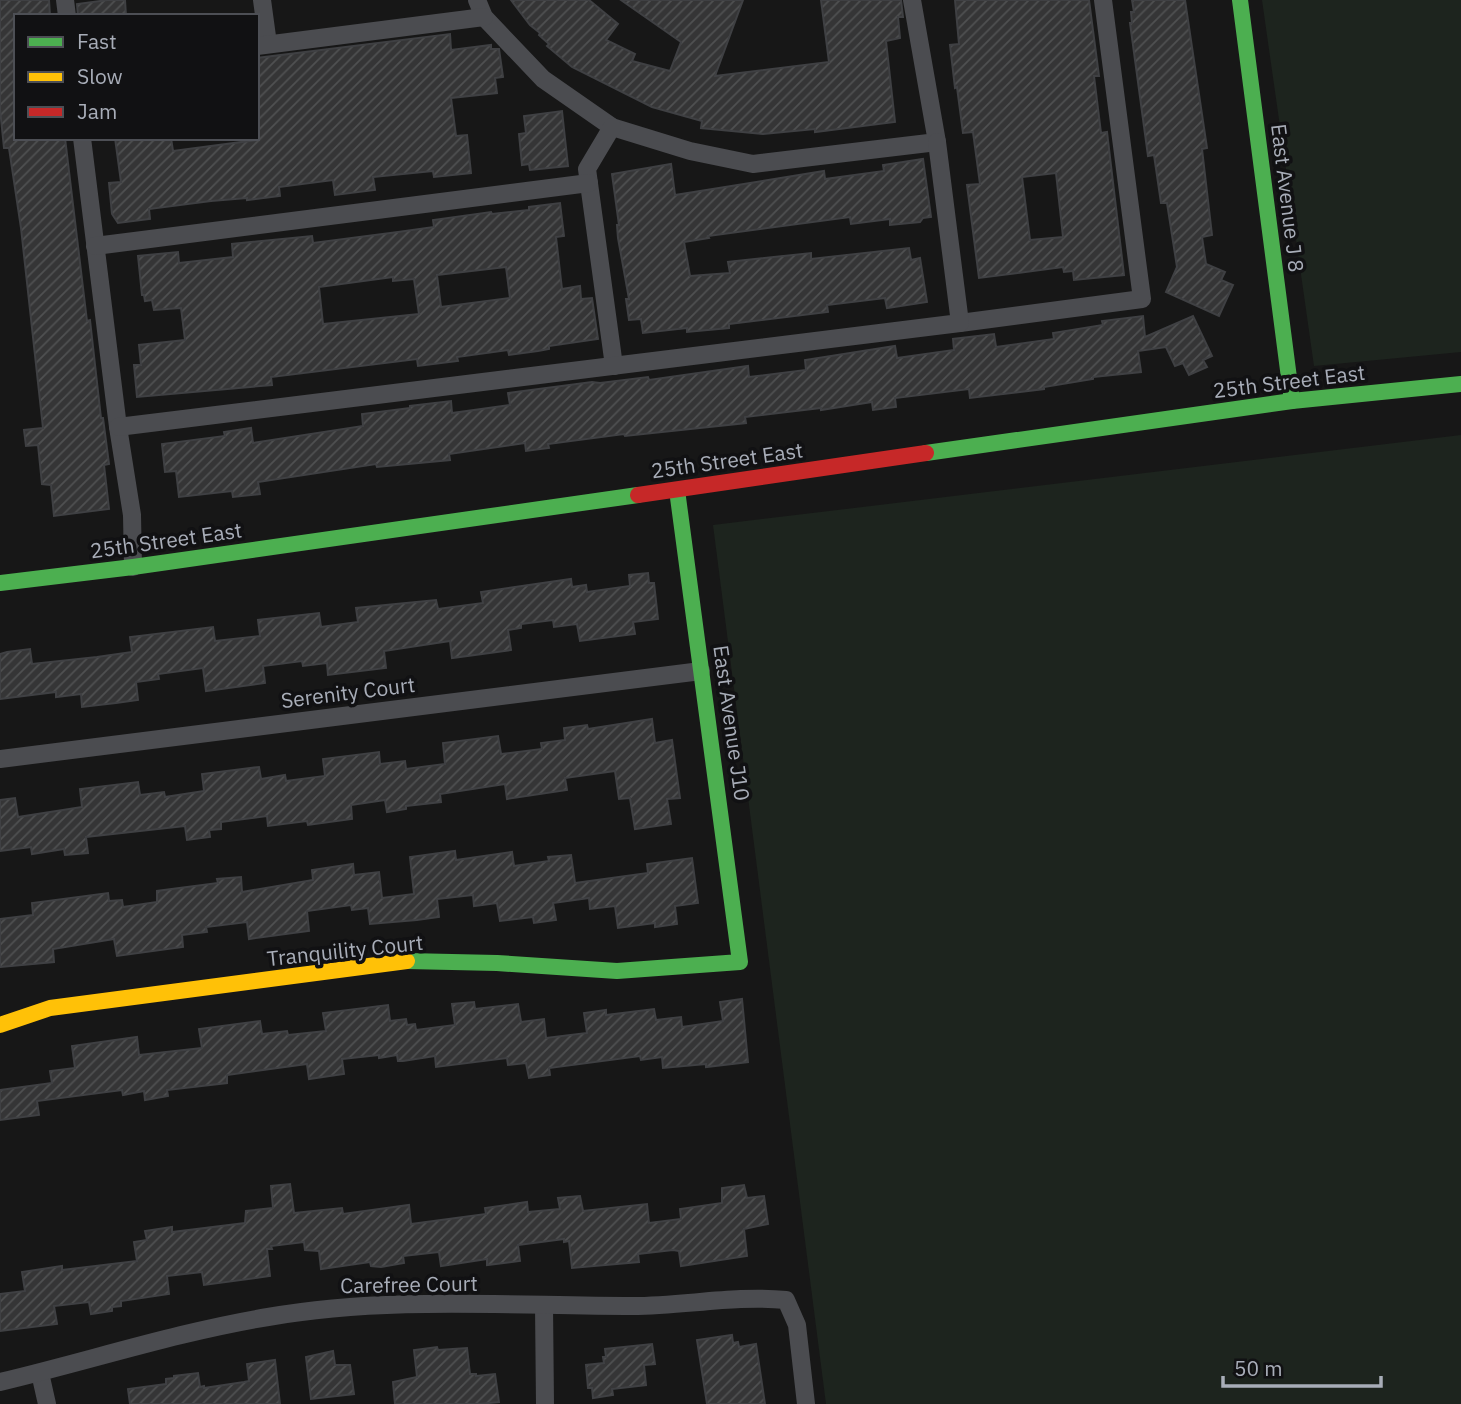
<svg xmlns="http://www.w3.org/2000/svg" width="1461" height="1404" font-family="'IBM Plex Sans',sans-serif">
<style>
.grass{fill:#1d241e}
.building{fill:url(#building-hatch);stroke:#3f4043;stroke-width:2;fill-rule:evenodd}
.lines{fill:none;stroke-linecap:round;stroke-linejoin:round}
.street{stroke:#4b4c50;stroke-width:18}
.fast{stroke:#4caf50;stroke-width:16}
.slow{stroke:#ffc107;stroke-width:16}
.jam{stroke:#c62828;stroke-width:16}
.labels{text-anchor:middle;stroke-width:7;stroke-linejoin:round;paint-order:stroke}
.street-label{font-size:21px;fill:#a8adb8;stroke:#111113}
</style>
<defs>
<pattern id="building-hatch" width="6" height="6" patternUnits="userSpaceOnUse" patternTransform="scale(1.75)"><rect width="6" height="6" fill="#353536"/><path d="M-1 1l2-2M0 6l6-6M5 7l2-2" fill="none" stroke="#4f5051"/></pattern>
</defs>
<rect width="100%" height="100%" fill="#171717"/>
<g class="grass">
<polygon points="1262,0 1461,0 1461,352 1314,366"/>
<polygon points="1461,435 1461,1404 826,1404 713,525"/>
</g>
<g class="building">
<polygon points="0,0 49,0 50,16 16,16 16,138 65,138 87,321 90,320 101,418 103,418 109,464 104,465 109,509 54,516 51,485 42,484 38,445 26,446 24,430 43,428 21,228 9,148 4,148 0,109"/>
<polygon points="108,0 125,0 126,16 78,16 77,4"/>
<polygon points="511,0 589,0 618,24 606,40 635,54 632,61 670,71 681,42 621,0 743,0 715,76 829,62 821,0 901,0 903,17 898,17 900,38 886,41 895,122 815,132 815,129 763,134 701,128 702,121 652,107 572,67 547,46 549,44 539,35 540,33 530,25"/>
<path d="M955,0h134l10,76h-5l7,57 6,-1 17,143 -50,5 -1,-9 -9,1 -1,-5 -84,11 -12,-93 13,-1 -7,-52 -10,1 -6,-46 -2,1 -5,-43 9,-1zM1056,173l7,64 -33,3 -8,-63z"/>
<polygon points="1132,0 1185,0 1207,148 1202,149 1212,235 1202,237 1206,264 1225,272 1221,280 1233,285 1219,316 1166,292 1177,267 1167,203 1161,203 1154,155 1148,156 1130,23 1132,23 1131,12 1134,12"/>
<polygon points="450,34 451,50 491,45 491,49 499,49 503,77 495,78 497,93 451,98 456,136 467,135 471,173 434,177 433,171 373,177 375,190 335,195 333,180 279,187 280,196 247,200 247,198 211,201 149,209 150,219 118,223 112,214 109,183 121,182 115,138 171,138 173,151 257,140 257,58"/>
<polygon points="562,111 568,166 530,170 529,164 522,165 519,134 526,133 524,116"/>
<polygon points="923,159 931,217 923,218 920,222 890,225 890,219 851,224 850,217 708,236 709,238 684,242 690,276 730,273 728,262 811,253 811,259 909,248 911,260 920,258 927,302 887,308 885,298 827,305 828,312 729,324 729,328 687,332 687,328 643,333 641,319 629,320 626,299 629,299 618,238 617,225 619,225 612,174 671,164 675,195 824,171 825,179 884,171 883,165"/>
<path d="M560,203l4,33 -8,1 6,52 18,-3 1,13 11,-1 6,41 -49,7v3l-11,2 -29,4 -1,-5 -51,7 1,4 -40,5 -1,-7 -146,18 1,8 -135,12 -3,-32h7l-2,-20 46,-5 -4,-32 -27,2 -2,-10 -7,1 -1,-6h-2l-4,-39 40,-4 1,11 54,-6 -1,-13 80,-8 1,7 85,-11 36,-5 -1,-7 58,-8 1,2 37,-4v-3zM506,267l4,31 -69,9 -4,-32zM393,277v4l21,-2 5,35 -96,10 -4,-37z"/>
<polygon points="1143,316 1145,337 1193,316 1212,356 1203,360 1207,367 1189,375 1183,363 1175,366 1166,347 1138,351 1141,372 1093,377 1093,379 1044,387 1044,389 970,398 969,389 895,398 896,407 873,410 872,402 821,410 821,408 745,417 746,423 625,436 624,434 548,444 549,448 526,451 525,443 449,454 450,460 377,467 376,464 258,482 260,494 233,497 232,491 179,497 176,471 165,472 162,444 225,436 224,432 251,428 253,443 363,426 362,414 410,408 410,406 451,401 452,413 510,405 508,393 592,382 600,383 648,377 649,380 748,366 749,377 806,370 805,360 895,346 897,358 954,350 953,339 994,334 996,347 1054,339 1053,333 1103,325 1102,321"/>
<polygon points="648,573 649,583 654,583 658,619 633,622 635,634 580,641 577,624 554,627 553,620 521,624 521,628 508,630 511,650 452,658 450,641 384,651 386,668 328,675 327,663 303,666 302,661 263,666 265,683 206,691 203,668 158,674 159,679 136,682 138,700 116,703 82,707 81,694 56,697 56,692 0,699 0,654 7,652 30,649 32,664 97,657 132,652 130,637 213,627 215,641 260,636 258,620 319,613 321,627 358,622 356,608 436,600 438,609 483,603 481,592 571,579 572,587 586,585 587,592 630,586 629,575"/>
<polygon points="652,719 655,743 672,740 680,798 667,799 671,824 635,829 630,798 619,799 615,771 565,778 567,790 507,799 505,784 440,794 441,802 406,806 406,809 387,812 385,800 351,805 352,819 308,825 307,821 268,826 267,816 221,822 221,829 209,830 210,837 187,840 185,826 86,837 88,853 65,855 64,849 32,854 31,847 0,851 0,800 15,798 18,817 82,807 80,789 138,782 140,795 164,792 165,797 204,791 202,774 259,767 261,779 285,775 286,781 325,776 323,759 379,752 380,764 405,761 406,769 445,764 443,743 498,736 501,754 542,749 541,743 565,740 564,728 587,725 588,729"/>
<polygon points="455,851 456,860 512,852 514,866 549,861 548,857 571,855 575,883 648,873 647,864 692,858 698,903 675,906 677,924 655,927 655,923 618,928 615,906 590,909 589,898 553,903 556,920 534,923 533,917 500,921 497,903 474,906 473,895 437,899 439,917 417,920 370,924 368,908 352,910 351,905 307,911 309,931 249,939 247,922 206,927 207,932 182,935 183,947 117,956 114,939 53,949 54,962 0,967 0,919 33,915 32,903 108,893 109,901 122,900 123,907 157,902 157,891 218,883 217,879 241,877 242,892 313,880 312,870 353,864 354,875 379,872 382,898 414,894 410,857"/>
<polygon points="742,999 748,1062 706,1067 706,1064 663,1068 662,1057 641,1060 640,1056 549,1068 550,1075 529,1078 526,1063 508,1065 507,1058 436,1067 435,1056 403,1061 398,1061 397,1055 379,1058 379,1055 342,1059 344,1074 309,1079 307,1064 227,1075 227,1083 167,1090 168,1096 145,1100 144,1091 123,1095 122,1090 37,1101 39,1115 0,1120 0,1090 52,1083 50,1071 75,1068 72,1046 137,1037 139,1055 202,1048 199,1029 260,1021 262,1034 287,1031 288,1035 326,1031 323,1013 388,1005 390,1021 406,1019 407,1025 415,1024 416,1030 455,1025 452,1004 474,1002 475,1009 518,1004 521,1022 544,1019 546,1038 587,1033 584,1013 606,1010 606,1015 654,1009 656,1020 681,1017 682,1027 723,1021 720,1002"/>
<polygon points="290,1184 294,1213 342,1208 343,1214 409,1205 411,1224 486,1214 485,1208 527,1202 528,1212 560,1209 558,1198 580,1196 583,1211 647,1204 649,1223 681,1219 680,1209 722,1203 722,1188 744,1185 747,1198 764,1196 768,1224 744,1229 747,1256 681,1266 679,1251 673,1250 638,1254 639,1262 572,1268 569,1241 564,1242 564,1239 518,1245 520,1261 487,1265 487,1259 441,1266 439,1252 403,1256 404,1263 381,1267 371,1266 370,1262 321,1269 319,1251 305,1250 304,1242 271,1246 272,1249 267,1249 270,1276 204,1285 202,1272 167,1276 169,1294 121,1301 121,1306 112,1307 112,1311 91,1314 89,1302 54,1306 57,1324 0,1331 0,1294 25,1291 22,1272 62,1266 62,1270 137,1261 134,1242 147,1240 145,1231 172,1227 172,1232 245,1223 246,1211 273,1208 271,1186"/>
<polygon points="732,1335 733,1343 738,1342 739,1347 756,1344 765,1404 707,1404 697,1340"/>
<polygon points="652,1344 655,1364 644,1365 646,1385 612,1389 613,1395 593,1398 592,1388 588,1388 586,1365 604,1363 603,1357 606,1357 605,1349"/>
<polygon points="437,1347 438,1350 467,1348 470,1374 476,1374 476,1376 495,1374 499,1402 479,1404 395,1404 393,1382 417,1377 414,1350"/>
<polygon points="333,1351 335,1365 350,1365 354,1394 311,1399 306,1357"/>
<polygon points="275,1360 280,1404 130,1404 128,1389 166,1384 166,1379 174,1378 174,1376 198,1373 200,1387 204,1386 204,1388 244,1382 249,1381 247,1364"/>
</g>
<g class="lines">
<g class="street">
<polyline points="65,0 67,16"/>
<polyline points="262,0 268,44"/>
<polyline points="477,0 484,17 543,79 612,127 690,151 753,164 937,142 912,0"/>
<polyline points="257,46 484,17"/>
<polyline points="612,127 587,169 614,366"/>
<polyline points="82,138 118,427 132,515 133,567"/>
<polyline points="95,246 589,183"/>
<polyline points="960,323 1142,299 1103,0"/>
<polyline points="118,427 960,323 937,142"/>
<polyline points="0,759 701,671"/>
<polyline points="544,1306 545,1404"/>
<polyline points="40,1373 47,1404"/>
<path d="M0,1382c89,-21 177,-50 268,-65 120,-21 244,-11 365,-11 51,0 102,-11 153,-6l11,25 9,79"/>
</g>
<g class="fast">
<polyline points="1240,0 1292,401"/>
<polyline points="926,453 1292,401 1461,384"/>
<polyline points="0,583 133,567 638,495"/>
<polyline points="407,961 497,963 617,971 740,962 677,490"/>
</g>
<polyline class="slow" points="0,1025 50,1008 407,961"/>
<polyline class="jam" points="638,495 926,453"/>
</g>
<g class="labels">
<g class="street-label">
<text transform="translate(1287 198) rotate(83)" y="7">East Avenue J 8</text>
<text transform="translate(1289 382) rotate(-7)" y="7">25th Street East</text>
<text transform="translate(727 461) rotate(-8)" y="7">25th Street East</text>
<text transform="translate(166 541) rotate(-8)" y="7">25th Street East</text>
<text transform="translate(348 693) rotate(-7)" y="7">Serenity Court</text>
<text transform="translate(731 723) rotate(82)" y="7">East Avenue J10</text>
<text transform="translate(345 951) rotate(-6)" y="7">Tranquility Court</text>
<text transform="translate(409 1285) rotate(-1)" y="7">Carefree Court</text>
</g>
</g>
<rect x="14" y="14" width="245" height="126" fill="#111113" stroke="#4d4f55" stroke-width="2"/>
<rect x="28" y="37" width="35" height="10" fill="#4caf50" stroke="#4d4f55" stroke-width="2"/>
<text x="77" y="49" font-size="21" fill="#a8adb8">Fast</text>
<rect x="28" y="72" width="35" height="10" fill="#ffc107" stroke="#4d4f55" stroke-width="2"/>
<text x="77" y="84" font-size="21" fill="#a8adb8">Slow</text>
<rect x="28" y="107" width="35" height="10" fill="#c62828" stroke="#4d4f55" stroke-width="2"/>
<text x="77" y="119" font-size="21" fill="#a8adb8">Jam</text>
<path d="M1223 1376v10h158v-10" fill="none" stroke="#a8adb8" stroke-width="3.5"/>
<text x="1234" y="1376" font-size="21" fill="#a8adb8" stroke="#111113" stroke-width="5" paint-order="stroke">50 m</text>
</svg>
